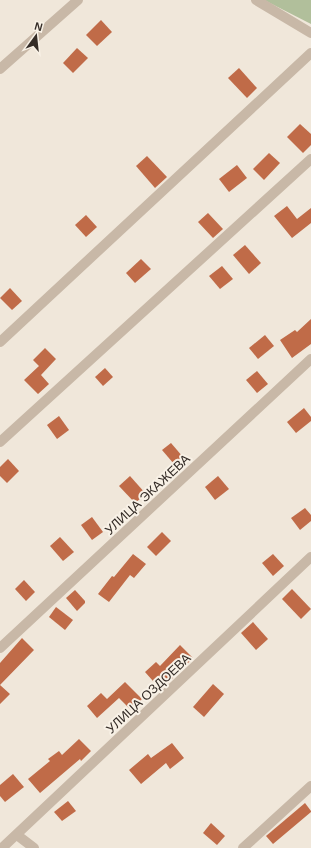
<svg xmlns="http://www.w3.org/2000/svg" width="311" height="848" font-family="Arial,sans-serif">
<style>
.green{fill:#b1bf9b}
.building{fill:#c06b48}
.lines{fill:none;stroke-linecap:round;stroke-linejoin:round}
.minor{stroke:#c8b8a7;stroke-width:10}
.labels{text-anchor:middle;stroke-width:4;stroke-linejoin:round;paint-order:stroke}
.street-label{font-size:13px;fill:#342c27;stroke:#f8f1e6}
</style>
<rect width="100%" height="100%" fill="#f0e7da"/>
<polygon class="green" points="264,0 311,0 311,24"/>
<g class="building">
<polygon points="101,20 112,32 97,46 86,35"/>
<polygon points="77,48 88,58 73,73 63,63"/>
<polygon points="239,68 257,88 247,98 228,78"/>
<polygon points="300,124 311,134 311,145 303,153 287,137"/>
<polygon points="269,153 280,163 264,180 253,169"/>
<polygon points="147,156 167,177 155,188 136,166"/>
<polygon points="237,165 247,178 229,192 219,179"/>
<polygon points="287,206 297,219 311,208 311,223 292,238 274,216"/>
<polygon points="208,213 223,229 213,238 198,222"/>
<polygon points="86,215 97,227 86,237 75,225"/>
<polygon points="245,245 261,263 249,274 233,255"/>
<polygon points="141,259 151,269 135,283 126,273"/>
<polygon points="222,266 233,279 220,289 209,276"/>
<polygon points="10,288 22,301 12,310 0,298"/>
<polygon points="311,319 311,344 292,358 280,340 295,330 297,332"/>
<polygon points="265,335 274,346 258,359 249,348"/>
<polygon points="45,348 56,359 41,375 49,384 38,394 24,380 39,366 33,360"/>
<polygon points="105,368 113,377 103,386 95,377"/>
<polygon points="257,371 268,384 257,393 246,380"/>
<polygon points="304,408 311,417 311,421 296,433 287,422"/>
<polygon points="59,416 69,430 57,439 47,425"/>
<polygon points="171,443 183,457 174,464 162,450"/>
<polygon points="8,459 19,471 7,483 0,476 0,467"/>
<polygon points="130,476 146,494 135,503 119,486"/>
<polygon points="218,476 229,489 215,500 205,487"/>
<polygon points="305,508 311,515 311,521 300,530 291,518"/>
<polygon points="92,517 103,532 92,540 81,525"/>
<polygon points="162,532 171,541 156,556 147,547"/>
<polygon points="60,537 74,552 63,561 50,546"/>
<polygon points="133,554 146,564 134,578 130,575 109,602 98,594 112,576 114,577"/>
<polygon points="273,554 284,566 273,576 262,563"/>
<polygon points="24,580 35,592 26,601 15,589"/>
<polygon points="292,589 311,609 301,619 282,599"/>
<polygon points="75,590 85,601 85,603 77,611 66,598"/>
<polygon points="56,607 73,620 65,630 49,617"/>
<polygon points="253,622 268,639 256,650 241,633"/>
<polygon points="22,638 34,650 0,685 10,694 0,704 0,663"/>
<polygon points="180,645 193,658 161,690 145,672 156,662 160,666"/>
<polygon points="125,682 142,699 131,710 119,698 97,718 87,706 101,693 107,699"/>
<polygon points="213,684 224,694 204,717 193,707"/>
<polygon points="79,739 91,751 81,761 80,759 40,793 28,779 50,761 48,759 59,751 62,755"/>
<polygon points="172,743 184,758 170,769 166,763 141,784 129,770 148,754 151,758"/>
<polygon points="13,774 24,787 5,802 0,796 0,785"/>
<polygon points="68,801 76,811 62,821 54,812"/>
<polygon points="305,803 311,811 311,812 273,844 266,836"/>
<polygon points="211,823 225,836 217,845 203,833"/>
</g>
<g class="lines">
<g class="minor">
<polyline points="256,0 311,33"/>
<polyline points="0,69 78,0"/>
<polyline points="0,342 311,53"/>
<polyline points="0,442 311,159"/>
<polyline points="0,648 311,359"/>
<polyline points="17,835 34,848"/>
<polyline points="2,848 311,557"/>
<polyline points="243,848 311,786"/>
</g>
</g>
<g class="labels">
<g class="street-label">
<text transform="translate(147 494) rotate(-43)" y="5">УЛИЦА ЭКАЖЕВА</text>
<text transform="translate(148 693) rotate(-43)" y="5">УЛИЦА ОЗДОЕВА</text>
</g>
</g>
<g transform="translate(36 36) rotate(15)" stroke="#f8f1e6" stroke-width="3" paint-order="stroke">
<path d="M0-3L7 15L0 10L-7 15Z" fill="#342c27"/>
<text y="-6" font-size="11" font-weight="bold" text-anchor="middle" fill="#342c27">N</text>
</g>
</svg>
